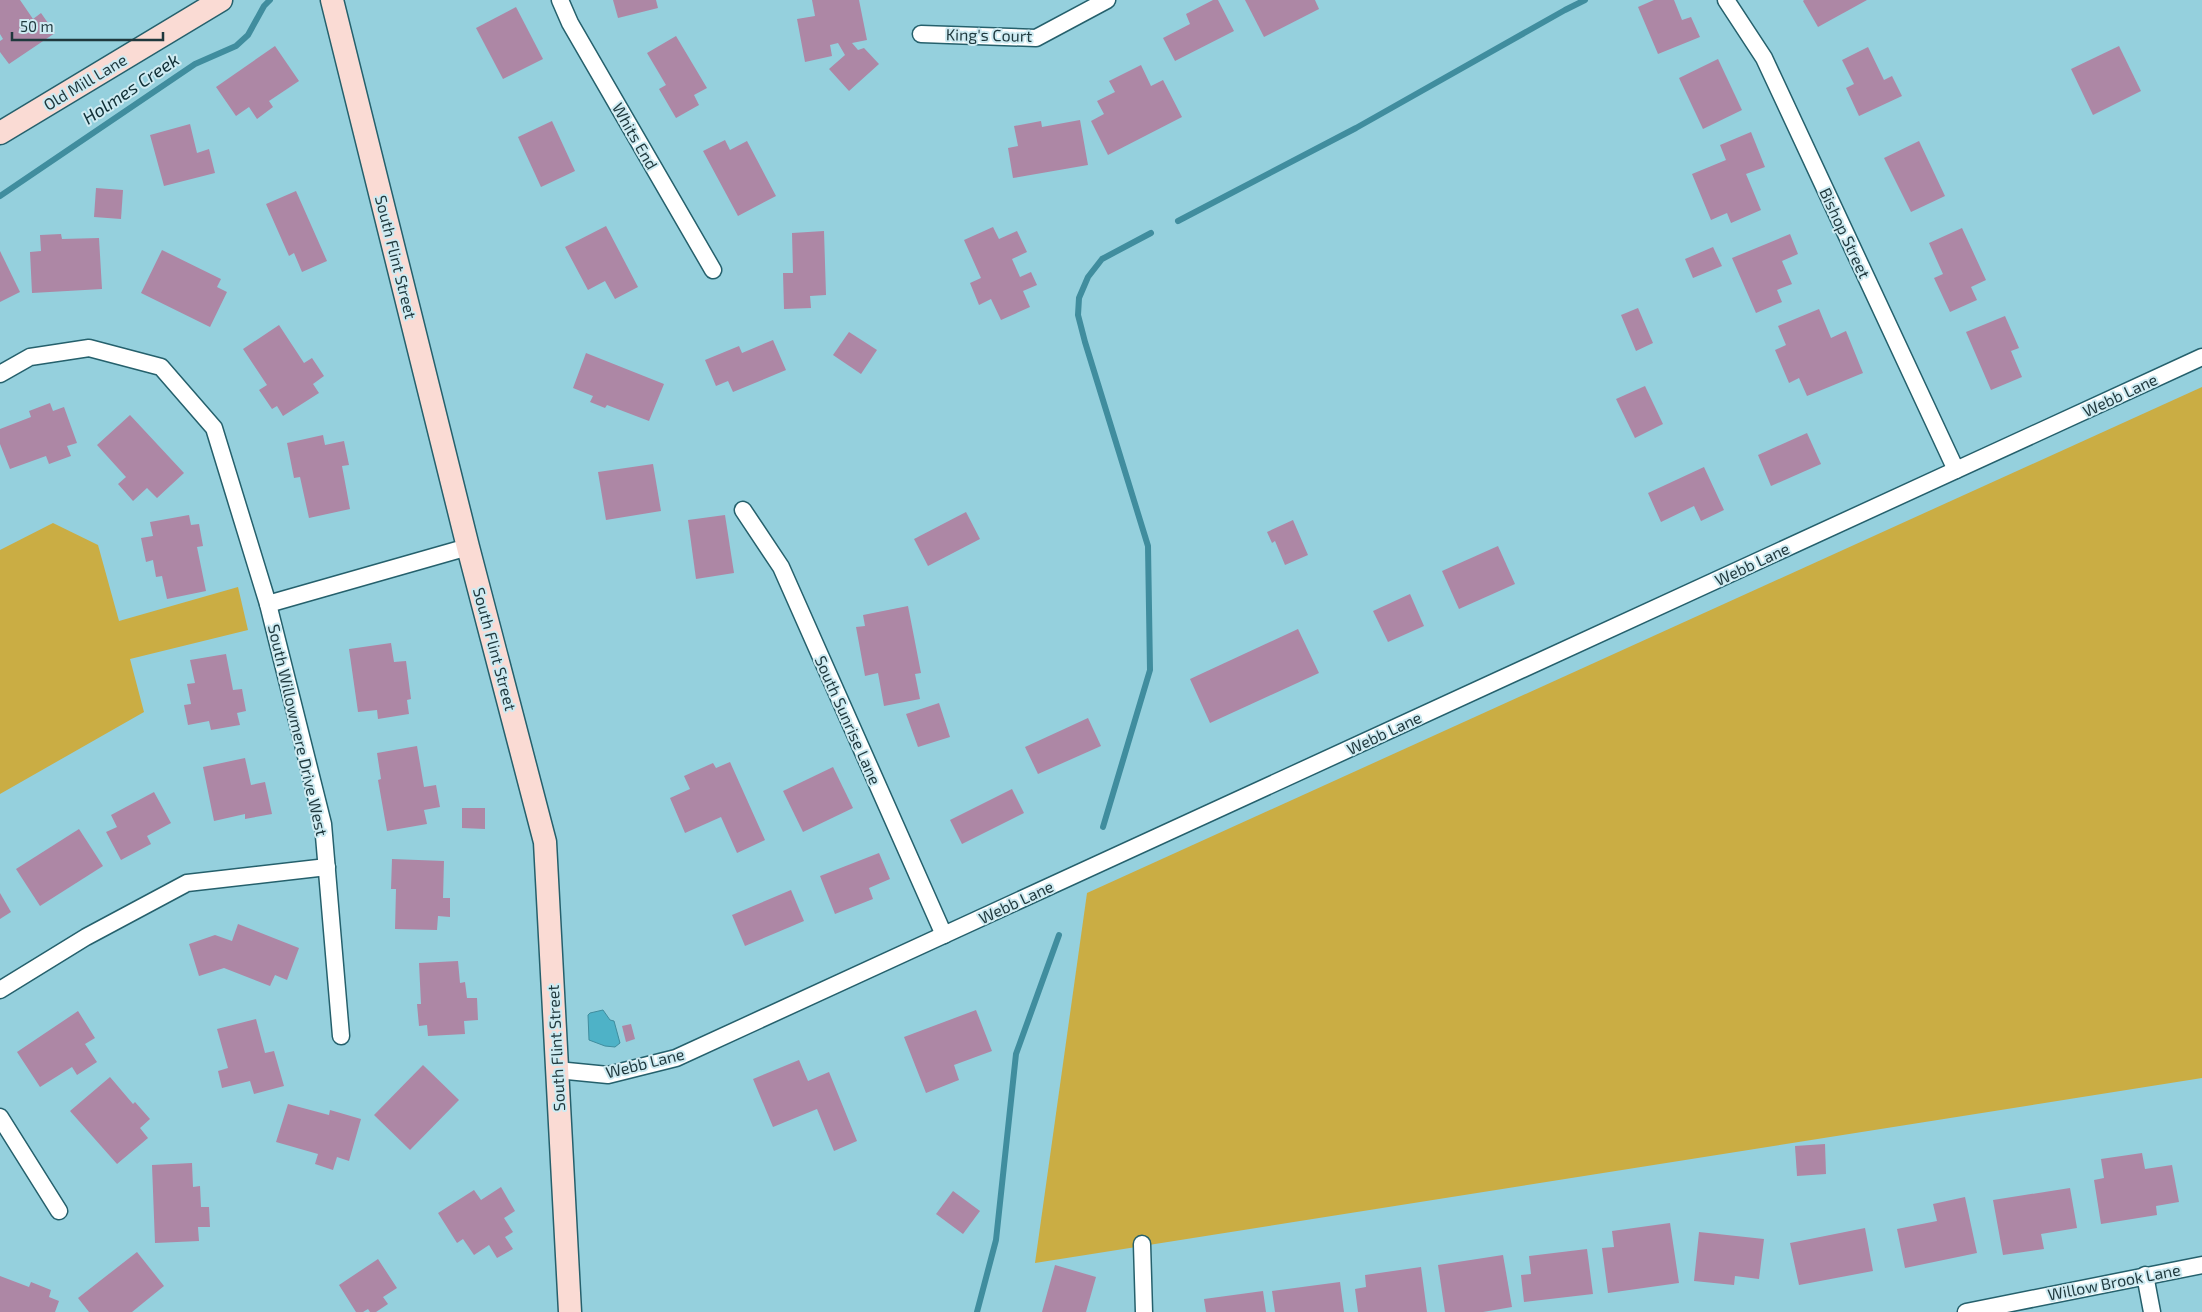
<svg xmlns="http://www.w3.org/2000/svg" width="2202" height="1312" font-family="'Exo 2',sans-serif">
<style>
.green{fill:#caad44}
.water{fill:#4eb2c7;stroke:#408d9e}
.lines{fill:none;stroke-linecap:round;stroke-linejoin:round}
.stream{stroke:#408d9e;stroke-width:6}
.building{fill:#ad87a5}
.street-casing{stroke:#25606c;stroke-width:19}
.secondary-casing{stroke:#25606c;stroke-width:25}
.street{stroke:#fff;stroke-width:16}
.secondary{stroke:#fadbd4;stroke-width:22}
.labels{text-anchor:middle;stroke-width:4;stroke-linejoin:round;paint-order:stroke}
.street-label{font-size:16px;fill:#1f383d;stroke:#ceebf2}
.water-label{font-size:18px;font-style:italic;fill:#0f2e35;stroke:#ceebf2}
</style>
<rect width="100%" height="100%" fill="#95d0dd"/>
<g class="green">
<polygon points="2202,387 2202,1078 1035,1263 1087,893"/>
<polygon points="53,523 98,545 119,621 238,587 248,630 130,659 144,712 0,794 0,550"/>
</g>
<polygon class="water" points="603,1010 610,1020 614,1021 620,1043 615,1047 605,1046 589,1040 588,1015 590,1013"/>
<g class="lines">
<g class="stream">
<polyline points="0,196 195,64 236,46 248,35 264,6 270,0"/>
<polyline points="1178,221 1356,128 1565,10 1585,0"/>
<polyline points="1103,827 1150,670 1148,546 1085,342 1078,315 1079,298 1088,277 1102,259 1151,233"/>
<polyline points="977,1312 996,1240 1016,1054 1059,935"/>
</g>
</g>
<g class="building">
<polygon points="0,0 20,0 33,19 41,13 55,33 9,64 0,52 0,41 3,39 0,34"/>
<polygon points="613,0 656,0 658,8 618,18"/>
<polygon points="812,0 859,0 867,40 852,43 858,50 864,48 879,64 849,91 829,69 845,55 838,43 830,45 832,56 805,62 797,19 815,16"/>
<polygon points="1213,0 1218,0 1234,31 1175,61 1163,38 1190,24 1186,14"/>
<polygon points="1245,0 1315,0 1319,9 1264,37"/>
<polygon points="1654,0 1674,0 1682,20 1691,17 1700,37 1658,54 1638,7"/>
<polygon points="1804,0 1867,0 1818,27 1803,1"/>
<polygon points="516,7 543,59 503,79 476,28"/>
<polygon points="676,36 707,88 694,95 699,105 676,118 659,89 666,85 647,53"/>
<polygon points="275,46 299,81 269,101 273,107 257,119 249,107 236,116 216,87"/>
<polygon points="2119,46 2141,91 2093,115 2071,69"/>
<polygon points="1868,47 1884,80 1892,76 1902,96 1859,116 1846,88 1854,84 1842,60"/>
<polygon points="1718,59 1742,110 1703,129 1679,78"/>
<polygon points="1141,65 1151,86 1163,80 1182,117 1108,155 1091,121 1104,114 1097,101 1115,92 1109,81"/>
<polygon points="1080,120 1088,165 1013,178 1008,148 1018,146 1014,126 1041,121 1042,127"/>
<polygon points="552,121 575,171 541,187 518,137"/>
<polygon points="190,124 197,153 209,149 215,173 164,186 150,135"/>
<polygon points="1751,132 1765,167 1746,174 1761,210 1731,223 1727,213 1711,220 1692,174 1726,160 1720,145"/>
<polygon points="725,140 730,150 747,141 776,196 738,216 703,151"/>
<polygon points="1919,141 1945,196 1911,212 1884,158"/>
<polygon points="96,188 123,190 121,219 94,217"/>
<polygon points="296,191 327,261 302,272 294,253 289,256 266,204"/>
<polygon points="606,226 638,287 615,299 605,281 588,290 565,247"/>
<polygon points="993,227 999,239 1017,231 1027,252 1012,259 1020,277 1031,272 1037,285 1023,291 1030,307 1001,320 991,299 979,305 970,283 981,278 964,240"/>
<polygon points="1962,228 1986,280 1971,287 1977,300 1950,312 1934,278 1943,274 1929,243"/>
<polygon points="824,231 826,295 810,296 811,308 784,309 783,273 793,273 792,233"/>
<polygon points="61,234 62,239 99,238 102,289 32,293 30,252 41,251 40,235"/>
<polygon points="1790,234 1798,254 1782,261 1792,284 1777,290 1782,302 1756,313 1732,258"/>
<polygon points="1713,247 1722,266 1693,278 1685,259"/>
<polygon points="162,250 221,279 217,287 227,292 210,327 141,293"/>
<polygon points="0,251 20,292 0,302"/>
<polygon points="1638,308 1653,343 1636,351 1621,315"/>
<polygon points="1819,309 1831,338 1846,331 1863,373 1807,396 1799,378 1789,383 1775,350 1786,345 1778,326"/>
<polygon points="2005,316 2019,348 2011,351 2022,377 1991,390 1966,332"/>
<polygon points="279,325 304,363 312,358 324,376 313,384 319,393 283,416 277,406 272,409 259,390 267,385 243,349"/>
<polygon points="849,332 877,350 861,374 833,355"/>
<polygon points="773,340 786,370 733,392 728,381 716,386 705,360 739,346 742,353"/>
<polygon points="586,353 664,384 649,421 607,405 605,408 590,402 593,396 573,388"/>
<polygon points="1645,386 1663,424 1635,438 1616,399"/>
<polygon points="50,403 53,411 64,407 77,443 67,446 71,456 49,464 46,456 10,469 0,444 0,429 31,417 29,411"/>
<polygon points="130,415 184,473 157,498 147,488 133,501 118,484 126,477 97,445"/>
<polygon points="1807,433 1821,464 1771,486 1758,455"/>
<polygon points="323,435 325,445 344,441 349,465 342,466 350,509 309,518 300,477 294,478 287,443"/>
<polygon points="653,464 661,511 606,520 598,472"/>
<polygon points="1704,467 1724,510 1701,521 1694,506 1661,522 1648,493"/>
<polygon points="966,512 980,539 928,566 914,539"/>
<polygon points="189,515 191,525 199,524 203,546 197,547 206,591 167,599 162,576 156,577 153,560 146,562 141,538 153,536 150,522"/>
<polygon points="725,515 734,573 696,579 688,520"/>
<polygon points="1293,520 1308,555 1285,565 1275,541 1272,543 1267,532"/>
<polygon points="1498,546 1515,584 1459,609 1442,571"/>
<polygon points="1410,594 1424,626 1388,642 1373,611"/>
<polygon points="908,606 921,673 915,674 920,699 884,706 878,673 865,676 856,627 865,626 863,615"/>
<polygon points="1298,629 1319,673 1210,723 1190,679"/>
<polygon points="391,643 394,662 406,661 411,699 407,700 409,714 378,719 377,710 358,712 349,649"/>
<polygon points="226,654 233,690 242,689 246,711 237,713 240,725 211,730 209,721 188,725 184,705 191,704 187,684 195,683 190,660"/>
<polygon points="939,703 950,737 918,747 906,714"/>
<polygon points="1088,718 1101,746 1038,774 1025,747"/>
<polygon points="417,746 424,787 436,785 440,807 424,810 427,824 387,831 378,780 381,779 377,753"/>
<polygon points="245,758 251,785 265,782 272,814 245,819 245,814 214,821 203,767"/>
<polygon points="730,762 765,840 737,853 721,817 685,833 670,798 690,789 684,776 713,763 716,768"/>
<polygon points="833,767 853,808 803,832 783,791"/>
<polygon points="1012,789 1024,813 962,844 950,820"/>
<polygon points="154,792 171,823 147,836 151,844 121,860 106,832 117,827 111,815"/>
<polygon points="462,808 485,808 485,829 462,828"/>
<polygon points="79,829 103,866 40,906 16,869"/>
<polygon points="879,853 890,879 869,888 873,899 835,914 820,876"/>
<polygon points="392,859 444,861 443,898 450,898 450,917 438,916 437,930 395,929 396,889 391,889"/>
<polygon points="791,890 804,921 745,946 732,915"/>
<polygon points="0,893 11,912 0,919"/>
<polygon points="238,924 299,948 287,980 275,975 270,986 224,968 199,976 189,944 215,935 232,941"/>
<polygon points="458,961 460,983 465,982 467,998 477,998 478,1020 464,1021 465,1034 428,1036 427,1025 419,1026 417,1004 421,1004 419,963"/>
<polygon points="976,1010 992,1051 954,1065 959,1080 926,1093 904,1037"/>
<polygon points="78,1011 95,1038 85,1044 97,1062 77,1075 72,1067 40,1087 17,1052"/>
<polygon points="256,1019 265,1053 274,1051 284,1086 254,1094 250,1081 222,1088 218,1071 228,1068 217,1029"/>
<polygon points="631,1024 635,1039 626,1042 622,1026"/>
<polygon points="799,1060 808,1081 829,1072 857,1141 834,1151 817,1109 773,1127 753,1079"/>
<polygon points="423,1065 459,1100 410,1150 374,1115"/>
<polygon points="110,1077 133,1104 135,1102 150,1119 140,1128 148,1138 117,1164 70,1111"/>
<polygon points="288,1104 329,1115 330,1110 361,1119 349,1161 337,1157 333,1170 315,1164 318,1154 276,1142"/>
<polygon points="1825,1144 1826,1174 1797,1176 1795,1146"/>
<polygon points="2142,1153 2145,1169 2172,1165 2179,1202 2156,1206 2157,1215 2101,1224 2094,1180 2104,1178 2101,1159"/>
<polygon points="192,1163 193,1187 200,1186 201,1207 209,1207 210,1227 198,1227 199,1241 155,1243 152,1165"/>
<polygon points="501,1187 515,1211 504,1218 513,1232 505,1237 513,1249 497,1258 489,1245 474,1255 463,1239 457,1243 438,1213 474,1190 481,1200"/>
<polygon points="2070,1188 2077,1228 2041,1234 2044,1249 2003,1255 1993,1200"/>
<polygon points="953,1191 980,1211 963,1234 936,1214"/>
<polygon points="1965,1197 1977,1253 1905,1268 1897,1229 1937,1221 1933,1204"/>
<polygon points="1670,1223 1679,1283 1608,1293 1602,1248 1614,1247 1612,1231"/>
<polygon points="1865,1228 1873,1271 1799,1285 1790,1243"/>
<polygon points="1699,1232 1764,1239 1759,1279 1735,1276 1734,1285 1694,1281"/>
<polygon points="1587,1249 1593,1294 1524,1302 1521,1275 1531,1274 1529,1256"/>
<polygon points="137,1252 164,1286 132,1312 89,1312 78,1298"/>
<polygon points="1503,1255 1512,1307 1483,1312 1445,1312 1438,1265"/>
<polygon points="378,1259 397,1288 383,1297 388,1304 376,1312 370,1312 368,1309 363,1312 356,1312 339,1285"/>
<polygon points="1055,1265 1096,1277 1086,1312 1042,1312"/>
<polygon points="1421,1267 1427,1312 1358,1312 1355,1289 1366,1287 1365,1275"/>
<polygon points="0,1276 29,1287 31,1282 51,1290 49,1297 59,1301 55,1312 0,1312"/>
<polygon points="1340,1282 1344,1312 1275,1312 1272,1291"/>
<polygon points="1263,1291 1266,1312 1206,1312 1204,1299"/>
</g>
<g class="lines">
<defs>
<g id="street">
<polyline points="560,0 570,23 713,270"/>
<polyline points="1726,0 1764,58 1956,470"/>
<polyline points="921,34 1036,38 1107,0"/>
<polyline points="0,374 30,357 89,348 161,367 214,428 268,604 323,824 341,1036"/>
<polyline points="743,510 781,567 944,935"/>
<polyline points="268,604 468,547"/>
<polyline points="0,990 86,937 187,883 327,867"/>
<polyline points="557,1070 608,1075 676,1058 2202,357"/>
<polyline points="0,1117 59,1211"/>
<polyline points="1142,1244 1144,1312"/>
<polyline points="2145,1275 2152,1312"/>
<polyline points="1966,1312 2202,1265"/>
</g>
<g id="secondary">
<polyline points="332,0 468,547 545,842 570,1312"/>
<polyline points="0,133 221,0"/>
</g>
</defs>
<use href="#street" class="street-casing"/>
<use href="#secondary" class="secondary-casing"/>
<use href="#street" class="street"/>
<use href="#secondary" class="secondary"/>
</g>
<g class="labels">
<g class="street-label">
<text transform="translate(989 35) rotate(1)" y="6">King's Court</text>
<text transform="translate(85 82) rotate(-31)" y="6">Old Mill Lane</text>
<text transform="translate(635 136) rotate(60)" y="6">Whits End</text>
<text transform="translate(1845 233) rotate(65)" y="6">Bishop Street</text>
<text transform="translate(396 257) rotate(76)" y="6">South Flint Street</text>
<text transform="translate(2120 395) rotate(-25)" y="6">Webb Lane</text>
<text transform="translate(1752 564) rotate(-25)" y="6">Webb Lane</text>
<text transform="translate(495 649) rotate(75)" y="6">South Flint Street</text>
<text transform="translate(848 720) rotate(66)" y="6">South Sunrise Lane</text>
<text transform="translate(298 730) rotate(77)" y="6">South Willowmere Drive West</text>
<text transform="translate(1384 733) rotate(-25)" y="6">Webb Lane</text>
<text transform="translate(1016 902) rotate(-25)" y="6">Webb Lane</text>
<text transform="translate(556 1048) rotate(-93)" y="6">South Flint Street</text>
<text transform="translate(645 1063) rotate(-14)" y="6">Webb Lane</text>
<text transform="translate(2114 1282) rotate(-11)" y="6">Willow Brook Lane</text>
</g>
<g class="water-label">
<text transform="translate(131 89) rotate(-34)" y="6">Holmes Creek</text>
</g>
</g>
<path d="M12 32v8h151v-8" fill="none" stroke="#1f383d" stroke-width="2.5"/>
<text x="20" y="32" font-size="15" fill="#1f383d" stroke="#ceebf2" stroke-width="4" paint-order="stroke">50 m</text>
</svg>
